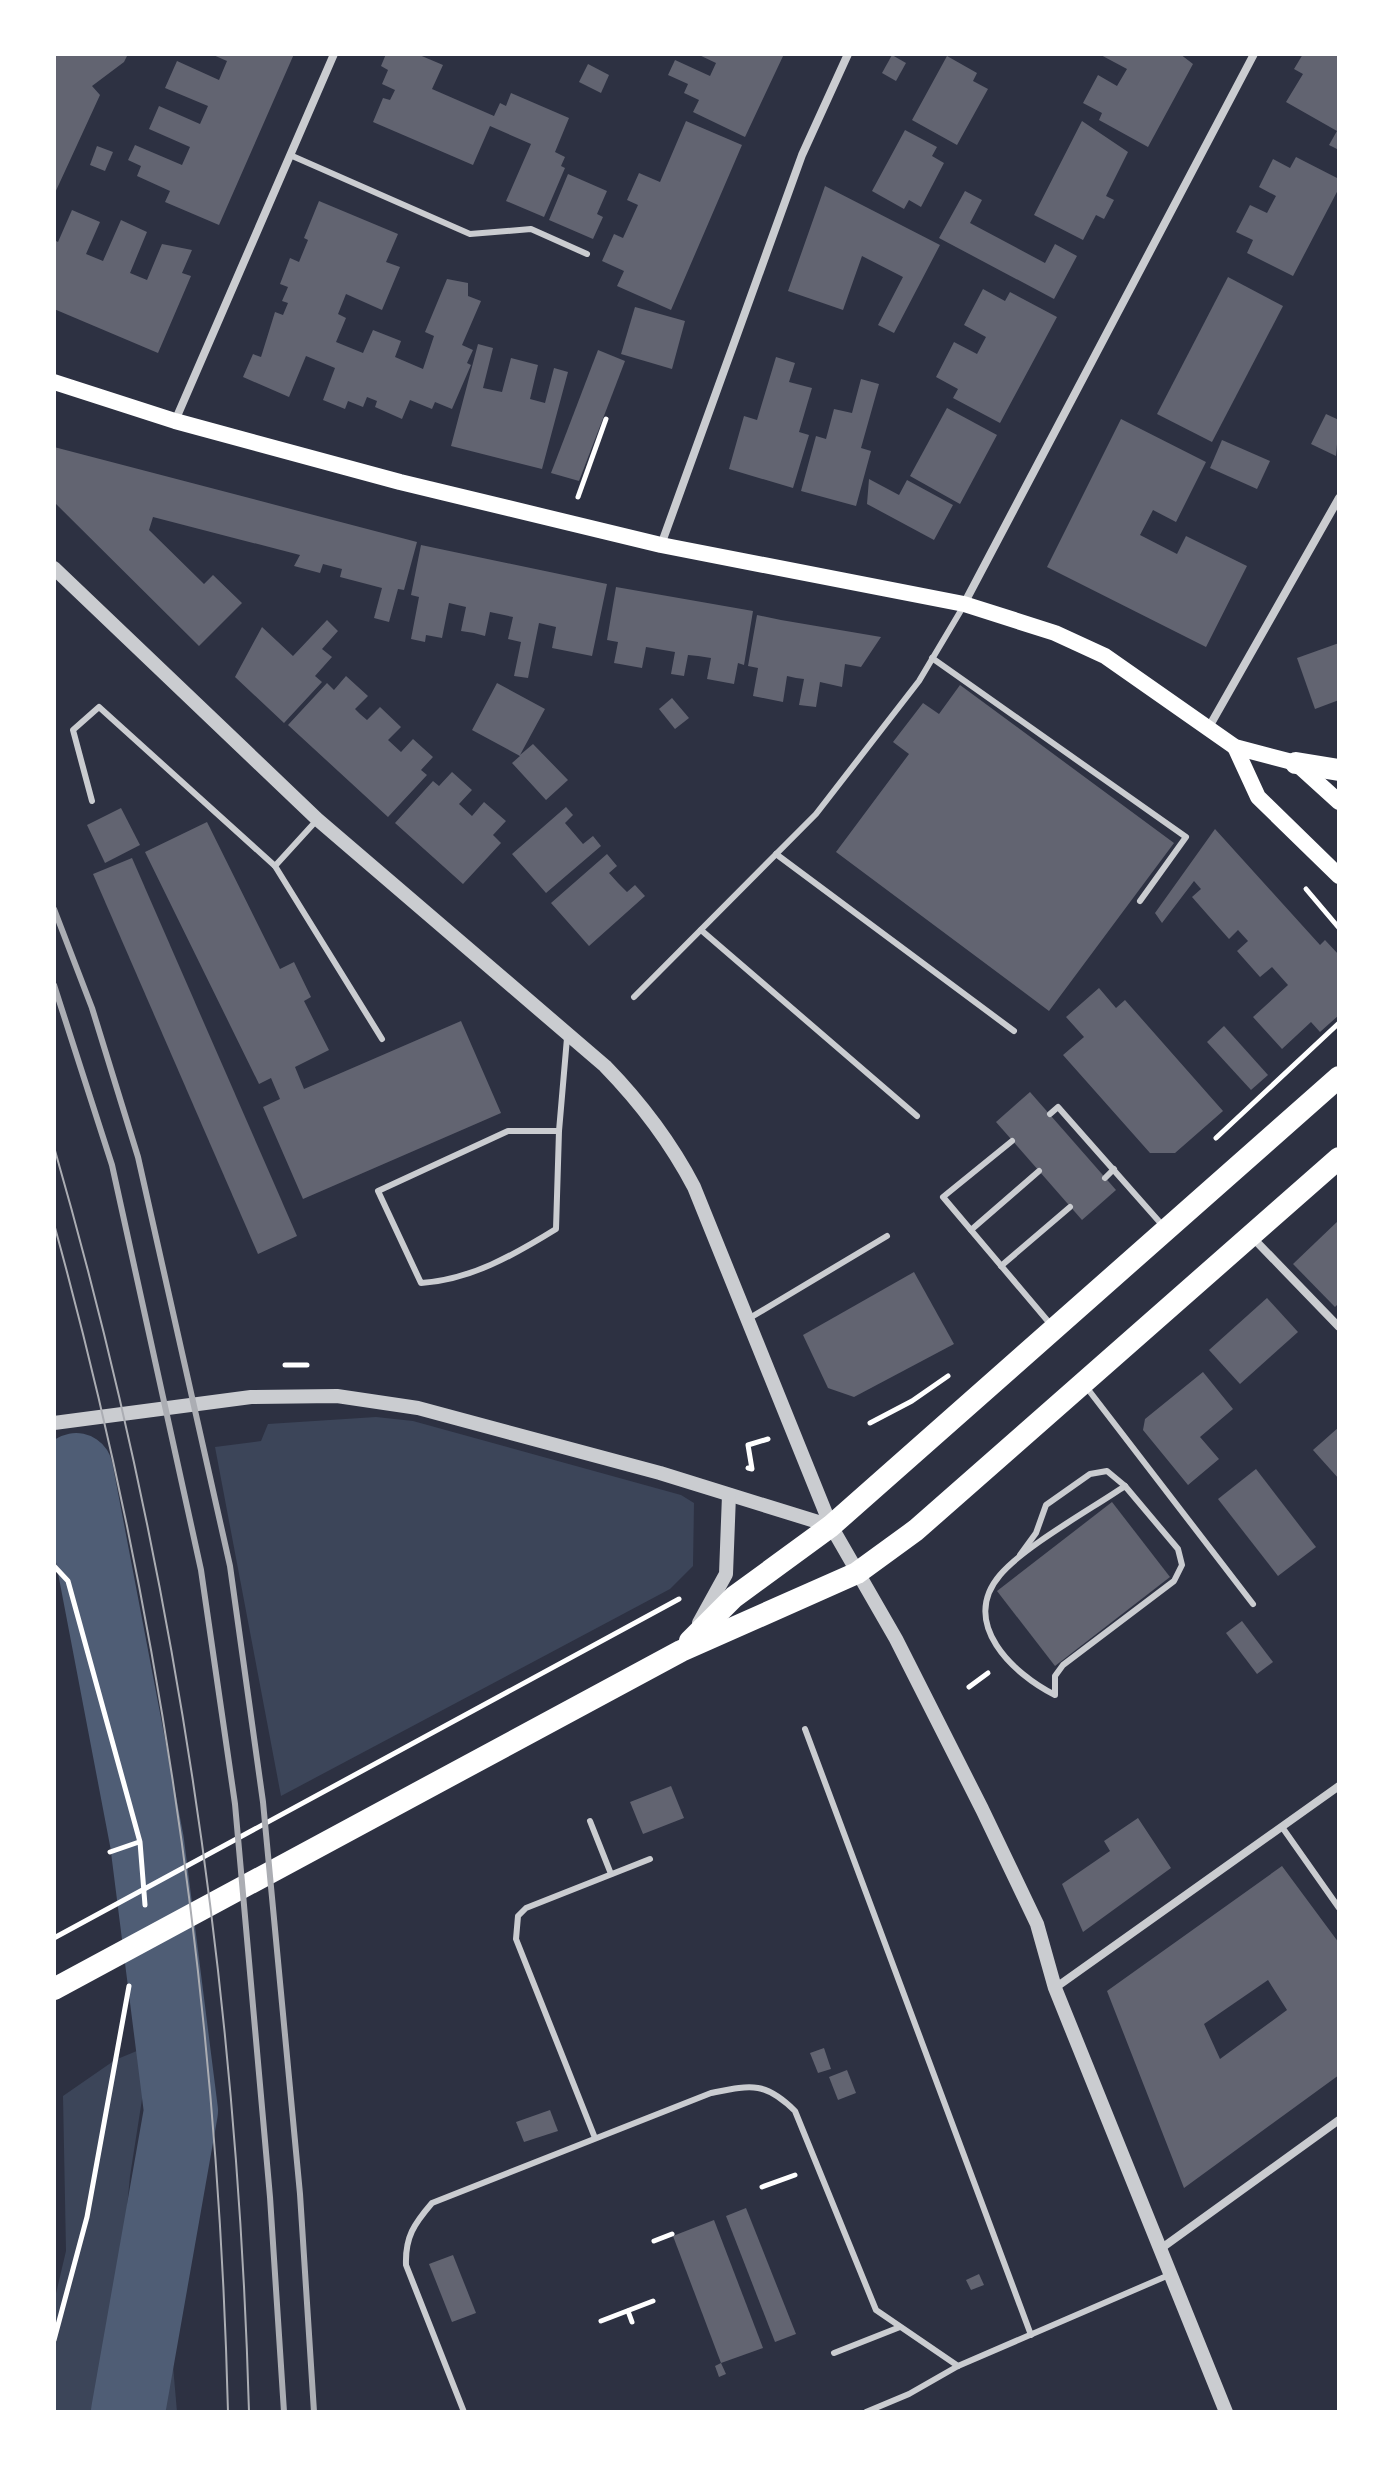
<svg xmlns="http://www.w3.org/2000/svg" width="1393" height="2466" font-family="Ubuntu,sans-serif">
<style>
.green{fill:#3c4559}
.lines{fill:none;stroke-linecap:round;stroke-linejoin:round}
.river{stroke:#4f5d75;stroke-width:74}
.building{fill:#626471;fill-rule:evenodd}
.path{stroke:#fff;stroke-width:5}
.service{stroke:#caccd0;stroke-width:6}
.minor{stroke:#caccd0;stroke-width:8}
.tertiary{stroke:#caccd0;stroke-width:14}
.secondary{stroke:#fff;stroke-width:16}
.trunk{stroke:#fff;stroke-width:22}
.tram{stroke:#abadb3;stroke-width:2}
.rail{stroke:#abadb3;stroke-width:6}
</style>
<rect width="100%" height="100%" fill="#2d3142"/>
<g class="green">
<polygon points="376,1417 413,1421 681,1495 694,1503 693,1566 670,1589 281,1796 215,1447 261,1441 268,1424"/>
<polygon points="144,2048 148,2061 130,2176 116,2323 94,2412 54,2412 54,2302 66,2251 63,2096 115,2060"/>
<polygon points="170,2331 177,2412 152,2412"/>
</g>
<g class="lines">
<polyline class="river" points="76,1470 147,1842 181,2111 128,2412"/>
</g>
<g class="building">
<polygon points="54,54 128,54 124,62 92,86 100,95 54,195"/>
<polygon points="211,54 294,54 219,225 165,202 170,191 137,176 141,166 128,160 135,145 182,165 190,147 149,129 159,106 200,124 208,106 165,88 177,61 219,80 227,61"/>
<polygon points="386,54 417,54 443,65 432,89 494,116 500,103 506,106 511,93 569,118 555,152 565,157 561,166 565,168 544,217 506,201 531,144 490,126 473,165 373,122 383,98 390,100 395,90 382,84 388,70 381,66"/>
<polygon points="697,54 784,54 745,137 693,112 699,100 684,93 688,84 668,75 675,60 710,76 716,63"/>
<polygon points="1099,54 1180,54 1193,64 1148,147 1099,120 1102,113 1083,103 1098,75 1117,86 1127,69"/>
<polygon points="1303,54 1339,54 1339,150 1329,145 1337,131 1286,102 1303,74 1294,69"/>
<polygon points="892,55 906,63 896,81 882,73"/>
<polygon points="947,56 977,73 973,81 988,89 957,145 912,120"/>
<polygon points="588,64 609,75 601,93 579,82"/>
<polygon points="686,121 742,145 671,310 617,286 624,271 602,261 614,234 623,238 638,205 627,200 639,173 660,182"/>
<polygon points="1082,121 1128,152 1106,196 1114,200 1104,219 1096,215 1083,240 1034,215"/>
<polygon points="905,130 937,147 932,156 944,163 921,207 909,200 904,209 872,191"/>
<polygon points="97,146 113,152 105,171 90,165"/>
<polygon points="1296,157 1339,179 1339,188 1293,276 1247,253 1253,240 1236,232 1250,205 1267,213 1276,196 1259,187 1273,159 1290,168"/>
<polygon points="568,174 607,191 597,214 603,217 593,239 549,220"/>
<polygon points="825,186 940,245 894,333 878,325 903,277 862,256 843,310 788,291"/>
<polygon points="965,191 982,200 970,223 1045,263 1055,244 1077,256 1054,299 939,238"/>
<polygon points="319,201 398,234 386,262 400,267 382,310 346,294 338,314 346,318 336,342 363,353 373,330 401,341 395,357 423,369 434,336 425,332 447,279 468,283 468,296 481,301 462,345 473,350 467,363 471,365 452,409 435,402 432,409 410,400 402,419 375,407 377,401 367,397 363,407 348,401 345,409 323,400 335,368 306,356 289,397 243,377 253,354 261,357 275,312 283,315 288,303 282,301 288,287 280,284 290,258 299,262 308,240 304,238"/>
<polygon points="72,210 100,222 86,254 103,261 121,220 147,232 130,273 147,280 162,244 192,250 182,273 191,276 158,353 54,309 54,240 58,242"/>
<polygon points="1228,277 1283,306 1212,442 1157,414"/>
<polygon points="983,289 1005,301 1010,292 1057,317 1000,423 953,398 958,389 936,377 954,342 977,354 986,337 964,325"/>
<polygon points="635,307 685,321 672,369 621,354"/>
<polygon points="478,344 493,348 483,388 502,392 511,358 538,365 530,399 545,403 554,368 568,372 542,469 451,446"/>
<polygon points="598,350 625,361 579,481 551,473"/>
<polygon points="776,357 795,363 789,382 812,388 799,432 809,435 793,488 729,469 744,416 757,420"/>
<polygon points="861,379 879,384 861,448 871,451 856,506 801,491 816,436 826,439 834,409 852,413"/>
<polygon points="947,408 997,435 960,504 910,476"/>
<polygon points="1326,414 1339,420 1336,456 1311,444"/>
<polygon points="1121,419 1206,462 1176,522 1153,510 1140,535 1177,554 1186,536 1247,566 1206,647 1047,567"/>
<polygon points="1222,440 1270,461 1257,489 1210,468"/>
<polygon points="54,447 417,542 404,590 398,589 389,622 374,618 382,588 340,577 342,569 323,564 320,573 294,566 300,555 153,517 149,530 204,584 213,575 242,603 199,646 54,502"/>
<polygon points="869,479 899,495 907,480 953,505 934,540 867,504"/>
<polygon points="421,545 607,584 592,656 552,648 556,627 539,623 528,678 514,676 521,642 508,639 513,617 490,612 485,636 474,633 461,631 466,607 449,603 442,638 426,635 425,642 411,639 419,597 411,595"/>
<polygon points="616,587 753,611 744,665 738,663 734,684 707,679 711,658 698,656 688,655 684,676 671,674 675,652 646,647 642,668 614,663 618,642 607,640"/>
<polygon points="757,615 781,620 881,637 861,667 845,664 842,687 820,682 816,707 799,705 804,679 796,678 787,676 783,702 753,696 758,668 748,666"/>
<polygon points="327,620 338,631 322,649 332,657 315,676 322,682 284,723 235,677 262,627 293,656"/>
<polygon points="1339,643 1339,700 1315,709 1297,658"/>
<polygon points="346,676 368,696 355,709 360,714 367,720 380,707 401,727 388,740 401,752 413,739 433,757 421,770 427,775 388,817 288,725 327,683 334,690"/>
<polygon points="497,683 545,709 520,755 533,744 568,780 546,800 512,763 520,756 472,730"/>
<polygon points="960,685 1174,843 1049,1011 836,852 909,754 893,742 923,703 939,714"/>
<polygon points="672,698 689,718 675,729 659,709"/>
<polygon points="452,772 472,790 459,804 472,816 484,802 506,821 493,835 501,843 463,884 395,823 433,781 439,786"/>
<polygon points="566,807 573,815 565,823 583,844 593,836 601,846 546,893 512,854"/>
<polygon points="121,808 140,845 105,863 87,825"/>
<polygon points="207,822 280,969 294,962 311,997 304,1001 329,1050 295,1067 304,1089 461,1021 501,1113 303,1199 263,1107 280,1099 271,1078 259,1084 145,852"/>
<polygon points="1215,829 1320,945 1325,940 1339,955 1339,1015 1320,1032 1311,1022 1282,1049 1253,1017 1288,985 1272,967 1260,977 1237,951 1248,941 1238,930 1229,939 1192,897 1201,889 1194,881 1162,923 1155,913"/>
<polygon points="607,854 617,866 609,873 618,883 627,892 635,885 645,896 589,946 551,903"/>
<polygon points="132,858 297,1236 258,1254 93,874"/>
<polygon points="1099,988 1116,1008 1125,1000 1223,1111 1175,1153 1150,1153 1063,1055 1084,1037 1066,1017"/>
<polygon points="1224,1026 1268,1075 1251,1090 1207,1042"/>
<polygon points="1030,1092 1116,1190 1082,1220 996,1122"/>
<polygon points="1339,1220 1339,1303 1335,1307 1293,1264"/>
<polygon points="914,1272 954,1344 854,1397 828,1388 803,1335"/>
<polygon points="1267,1298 1298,1332 1240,1384 1209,1350"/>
<polygon points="1203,1372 1233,1409 1200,1437 1219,1459 1188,1485 1143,1430 1145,1419"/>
<polygon points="1339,1427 1339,1479 1313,1450"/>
<polygon points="1256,1469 1316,1547 1278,1576 1218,1499"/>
<polygon points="1112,1502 1170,1577 1055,1666 997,1591"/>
<polygon points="1242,1621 1273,1662 1257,1674 1226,1633"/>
<polygon points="671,1786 684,1818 643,1834 630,1802"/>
<polygon points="1138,1818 1171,1868 1083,1932 1062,1884 1110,1851 1104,1841"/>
<path d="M1282,1866l57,77v132l-155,113 -77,-197zM1268,1980l19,30 -67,49 -16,-35z"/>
<polygon points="824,2048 831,2069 818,2073 810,2053"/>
<polygon points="847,2070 856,2093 838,2100 829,2077"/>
<polygon points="550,2110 558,2131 524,2142 516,2122"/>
<polygon points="746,2208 796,2334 775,2342 726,2216"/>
<polygon points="714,2220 763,2348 721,2363 673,2236"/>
<polygon points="453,2255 476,2313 452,2322 429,2264"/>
<polygon points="979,2274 984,2285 971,2290 966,2280"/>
<polygon points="721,2363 726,2374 719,2377 715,2366"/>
</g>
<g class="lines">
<g class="path">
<polyline points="578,497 606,419"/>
<polyline points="1306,889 1339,928"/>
<polyline points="1216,1138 1339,1023"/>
<polyline points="285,1365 307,1365"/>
<polyline points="870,1423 912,1401 948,1376"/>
<polyline points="748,1468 752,1469 748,1445 768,1439"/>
<polyline points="54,1566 68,1581 140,1842 145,1905"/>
<polyline points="969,1687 988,1673"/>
<polyline points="110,1852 139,1842"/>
<polyline points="54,1938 679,1599"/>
<polyline points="762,2187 795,2175"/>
<polyline points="654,2241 672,2234"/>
<polyline points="628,2311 632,2322"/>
<polyline points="601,2321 653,2301"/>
<polyline points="54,2340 87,2217 129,1986"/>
</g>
<g class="service">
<polyline points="290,155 470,234 531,229 587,254"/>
<polyline points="932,658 1186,837 1140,901"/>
<polyline points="92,801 73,730 99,707 275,866 382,1039"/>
<polyline points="776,854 1014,1031"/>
<polyline points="275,866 316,821"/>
<polyline points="701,930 917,1116"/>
<polyline points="634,997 816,814 919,681 963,607"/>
<polyline points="1050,1114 1058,1107 1164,1227"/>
<path d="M559,1131h-51l-130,60 43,92c49,-3 93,-28 135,-54l3,-98 8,-93"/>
<polyline points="1012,1141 943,1197 1052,1326"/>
<polyline points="1105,1178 1114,1169"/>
<polyline points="971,1230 1039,1171"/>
<polyline points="1001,1266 1070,1207"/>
<polyline points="748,1319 887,1236"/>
<polyline points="1087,1388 1253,1604"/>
<path d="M1125,1486l53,63 4,16 -8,16 -111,84 -8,11v19c-42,-21 -96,-72 -55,-120 23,-28 93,-67 125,-89z"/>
<polyline points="1020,1555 1036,1533 1046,1505 1090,1474 1107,1471 1125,1486"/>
<polyline points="805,1729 1031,2335"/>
<polyline points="590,1821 611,1874"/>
<polyline points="1282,1827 1339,1908"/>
<polyline points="595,2138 516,1939 518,1916 526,1908 650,1859"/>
<polyline points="834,2353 900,2327"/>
<path d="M464,2412l-58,-147c-1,-28 8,-41 26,-62l279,-110c40,-8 54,-12 84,18l81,199 82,56"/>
<polyline points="866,2412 909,2394 958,2366 1169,2275"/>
</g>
<g class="minor">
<polyline points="175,421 334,54"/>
<polyline points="661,545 802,155 848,54"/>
<polyline points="964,604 1254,54"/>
<polyline points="1209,727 1339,498"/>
<polyline points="1253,1238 1339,1327"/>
<polyline points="1055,1988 1339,1786"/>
<polyline points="1159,2250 1339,2120"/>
</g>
<g class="tertiary">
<path d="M54,568l263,251 288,247c36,37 65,75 89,121l137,339 65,113 86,170 55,115 18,64 171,424"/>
<polyline points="54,1423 251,1397 337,1396 418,1408 660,1473 831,1526"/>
<polyline points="699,1623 726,1574 729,1495"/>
</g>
<g class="secondary">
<polyline points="54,382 175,421 400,482 661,545 964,604 1055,633 1105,656 1235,747 1296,763 1339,802"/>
<polyline points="1235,747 1258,797 1339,876"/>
</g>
<g class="trunk">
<polyline points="1296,763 1339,770"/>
<polyline points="690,1641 734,1597 831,1526 1339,1077"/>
<polyline points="54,1989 681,1651 857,1573 916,1530 1339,1158"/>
</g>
<g class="tram">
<path d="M54,1147c119,412 183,837 195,1265"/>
<path d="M54,1224c107,387 164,787 174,1188"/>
</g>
<g class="rail">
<polyline points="54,909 92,1008 138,1157 230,1566 263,1802 300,2194 314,2412"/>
<polyline points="54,985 112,1165 201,1570 235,1804 270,2197 284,2412"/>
</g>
</g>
<rect width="1393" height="2466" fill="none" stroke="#ffffff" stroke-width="112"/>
</svg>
